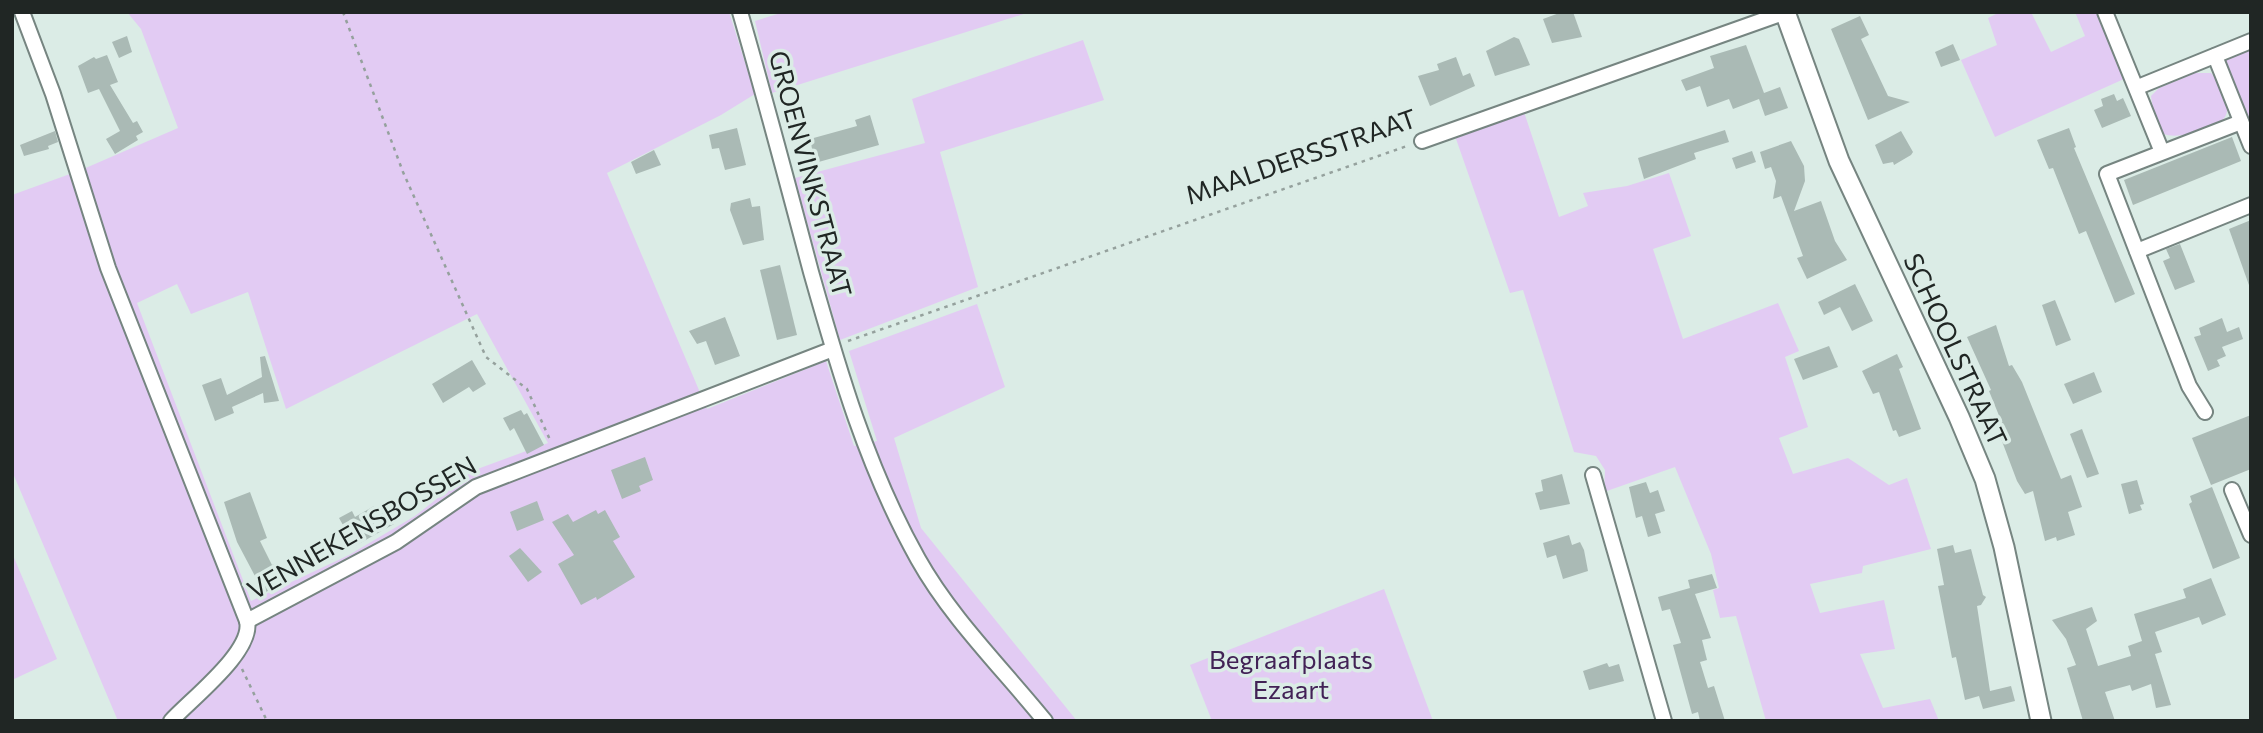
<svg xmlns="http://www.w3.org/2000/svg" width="2263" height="733" font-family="Commissioner,sans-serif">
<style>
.green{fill:#e2cbf3;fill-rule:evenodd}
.building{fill:#aabab5}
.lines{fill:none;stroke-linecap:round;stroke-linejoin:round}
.street-casing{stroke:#768581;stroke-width:18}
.secondary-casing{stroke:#768581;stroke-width:23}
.path{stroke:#95a19d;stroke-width:2.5;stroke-dasharray:3.5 5;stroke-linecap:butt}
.street{stroke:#fff;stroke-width:14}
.secondary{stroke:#fff;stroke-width:19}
.labels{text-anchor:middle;stroke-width:7;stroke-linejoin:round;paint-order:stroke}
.street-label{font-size:26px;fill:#202624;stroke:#dbece6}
.park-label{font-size:26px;fill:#422256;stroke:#dbece6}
</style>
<rect width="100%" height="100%" fill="#dbece6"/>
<g class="green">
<path d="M127,12h602l26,82 -34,21 -114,58 100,236 119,-48 28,85 23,-5 -28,-90 128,-47 28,83 -111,51 27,90 156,193h-959l-106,-250v-276l69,-25 97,-42 -37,-99zM177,284l14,30 57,-22 38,117 191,-95 71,129 -76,28 -57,45 -66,39 -98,46 -114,-298z"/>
<polygon points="784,12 1030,12 772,93 755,21"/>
<polygon points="2000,12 2031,12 2051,52 2085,36 2075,12 2096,12 2124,79 1995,137 1961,60 1997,45 1988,18"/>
<polygon points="1083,40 1104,100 940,152 978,287 840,340 795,178 925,143 912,99"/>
<polygon points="2251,49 2251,127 2223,61"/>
<path d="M2195,73h16c7,8 20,30 15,42 -6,14 -49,25 -62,19l-11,-25 -2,-13 8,-8z"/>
<polygon points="1524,112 1559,217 1588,206 1583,193 1627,186 1669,173 1691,236 1653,249 1683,339 1778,303 1799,351 1785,357 1808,427 1779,438 1793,474 1848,458 1889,485 1907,478 1931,549 1863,566 1862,573 1810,584 1820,613 1884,600 1895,649 1860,654 1883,708 1930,699 1939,721 1766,721 1736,616 1720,618 1713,590 1719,588 1711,554 1675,467 1604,492 1605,470 1596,456 1574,452 1523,290 1510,293 1455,136"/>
<polygon points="12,553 57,659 12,680"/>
<polygon points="1384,589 1433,721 1212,721 1190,665"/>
</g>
<g class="building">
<polygon points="1562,12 1573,12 1582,37 1552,43 1543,19"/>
<polygon points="1860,16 1869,35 1861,39 1888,96 1910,102 1868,120 1831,29"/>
<polygon points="127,36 132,52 119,58 112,42"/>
<polygon points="1514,37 1519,39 1530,65 1495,76 1486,51"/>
<polygon points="1953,44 1960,60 1941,67 1935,52"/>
<polygon points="1746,45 1764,93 1780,87 1788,108 1765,116 1759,99 1733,109 1729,99 1707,107 1700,86 1686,91 1681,80 1714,68 1710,56"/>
<polygon points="107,55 118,82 110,85 133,123 137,121 143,132 136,136 138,140 115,154 106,139 120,131 99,89 88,93 78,66 94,57 96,59"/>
<polygon points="1456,57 1463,76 1470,73 1475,86 1430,106 1418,76 1439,70 1437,64"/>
<polygon points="2114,94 2117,101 2123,98 2131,116 2102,128 2094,110 2103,106 2101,99"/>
<polygon points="870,115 879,145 815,163 810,139 857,126 855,120"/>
<polygon points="737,128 746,165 725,170 719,148 712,149 709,135"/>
<polygon points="2069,128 2076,147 2074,148 2135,294 2115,303 2086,231 2079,234 2053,168 2049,169 2037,140"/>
<polygon points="1725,130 1729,142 1694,153 1696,159 1644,179 1638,158"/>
<polygon points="55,131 58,142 48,146 49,149 24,156 20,145"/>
<polygon points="1901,131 1913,152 1911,155 1894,165 1893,162 1883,164 1875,145"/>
<polygon points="2232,137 2241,161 2133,205 2124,180"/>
<polygon points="1791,141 1804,166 1805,181 1794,211 1821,201 1835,241 1847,260 1807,279 1797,258 1803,256 1781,196 1773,199 1776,181 1771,167 1765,169 1760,152"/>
<polygon points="654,150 661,165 636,174 631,162"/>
<polygon points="1752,151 1756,162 1736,169 1732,158"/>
<polygon points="750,198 752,207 760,206 764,240 743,245 730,210 731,203"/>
<polygon points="2251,220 2251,288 2250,288 2229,229"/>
<polygon points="2180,244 2195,282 2175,290 2163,261 2170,258 2166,249"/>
<polygon points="780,265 797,335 777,340 760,270"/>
<polygon points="1855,284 1873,321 1852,331 1840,307 1824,315 1818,302"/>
<polygon points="2055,300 2071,340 2056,346 2042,305"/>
<polygon points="725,317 740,356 715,365 706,341 697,344 689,331"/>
<polygon points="2222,318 2227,332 2239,327 2243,339 2222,347 2226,356 2217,360 2220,366 2208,371 2194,337 2201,335 2199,328"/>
<polygon points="1996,325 2009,366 2012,365 2022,382 2061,479 2071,475 2082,507 2068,512 2075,535 2057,541 2056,537 2045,541 2033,491 2025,494 2017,481 1994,420 2000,418 1989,391 1991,390 1967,337"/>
<polygon points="1829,346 1838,367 1803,380 1794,359"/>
<polygon points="1897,354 1903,367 1899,369 1921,429 1899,437 1896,430 1893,431 1879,392 1873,394 1862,371"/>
<polygon points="265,356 279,401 264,403 263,393 232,407 234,413 215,421 202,385 221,378 227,395 262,377 260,357"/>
<polygon points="472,360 486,384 473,392 469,387 443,403 432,384"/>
<polygon points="2094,372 2102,392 2073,404 2064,384"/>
<polygon points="521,410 524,415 527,413 544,445 527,454 514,428 510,431 503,418"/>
<polygon points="2251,415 2251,469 2211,485 2192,438"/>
<polygon points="2082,429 2099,474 2087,478 2070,434"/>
<polygon points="645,457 653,480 639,486 641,491 622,499 611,470"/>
<polygon points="1562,474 1570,504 1540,510 1535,493 1543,491 1541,480"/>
<polygon points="2137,480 2144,504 2140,505 2142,510 2129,514 2121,484"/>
<polygon points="1646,482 1650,493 1658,490 1665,511 1655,514 1661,533 1648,537 1642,516 1636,518 1629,487"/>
<polygon points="2212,487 2240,558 2213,569 2189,504 2192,502 2190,496"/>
<polygon points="250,492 267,538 260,541 272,565 277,563 287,581 264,593 237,542 224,502"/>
<polygon points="537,501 544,520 517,531 510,512"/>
<polygon points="374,506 377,510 384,506 394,524 355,546 339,518 352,511 355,517"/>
<polygon points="596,510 598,514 605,510 620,537 613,541 635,577 597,600 596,597 581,605 558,564 574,555 552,522 568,514 573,522"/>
<polygon points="1569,535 1572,545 1580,542 1584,550 1588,571 1563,579 1556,555 1547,558 1543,543"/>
<polygon points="331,539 333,559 321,561 319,540"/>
<polygon points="1953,545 1955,553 1971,549 1983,595 1986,597 1981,605 1977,606 1990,691 2011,686 2015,701 1983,709 1979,696 1965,700 1956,657 1952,658 1938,586 1944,585 1937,549"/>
<polygon points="520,548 542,572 528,582 509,556"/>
<polygon points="1712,574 1717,588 1695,594 1711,638 1702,640 1707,660 1700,662 1708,688 1714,686 1725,721 1700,721 1698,712 1692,714 1673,645 1681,643 1670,609 1662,611 1658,597 1690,588 1688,580"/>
<polygon points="2211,578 2226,615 2202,625 2199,617 2155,632 2162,652 2155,654 2171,705 2156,708 2151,684 2132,691 2130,685 2105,692 2115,721 2083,721 2067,668 2076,665 2066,639 2052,620 2092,607 2097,621 2086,629 2098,666 2131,656 2128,646 2142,641 2134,614 2186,598 2183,589"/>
<polygon points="1607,663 1609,667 1619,664 1624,681 1589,690 1583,671"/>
</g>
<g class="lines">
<defs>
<g id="street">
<polyline points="22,12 53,94 108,268 247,621 396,542 476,487 833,349"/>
<path d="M740,12c25,86 48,173 71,260 28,99 56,196 107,287 33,59 84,109 127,162"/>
<polyline points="2105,12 2162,152"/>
<polyline points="2215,56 2251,146"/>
<polyline points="2138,87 2251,41"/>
<polyline points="1422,141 1786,12"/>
<polyline points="2137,251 2251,205"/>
<polyline points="2205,412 2189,386 2107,174 2241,122"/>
<polyline points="1593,475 1664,721"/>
<polyline points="2232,490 2251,535"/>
<path d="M171,721c20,-22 83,-70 76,-100"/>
</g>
<polyline id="secondary" points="1785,12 1839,161 1959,417 1985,479 2004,547 2041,721"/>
</defs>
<use href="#street" class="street-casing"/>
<use href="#secondary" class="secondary-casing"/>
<g class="path">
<polyline points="343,12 403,172 486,357 527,389 551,442"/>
<polyline points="848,341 1407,146"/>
<polyline points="242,669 267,721"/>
</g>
<use href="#street" class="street"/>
<use href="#secondary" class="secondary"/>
</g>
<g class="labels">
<g class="street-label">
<text transform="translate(1301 157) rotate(-19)" y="9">MAALDERSSTRAAT</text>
<text transform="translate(810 174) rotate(75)" y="9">GROENVINKSTRAAT</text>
<text transform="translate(1955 350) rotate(65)" y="9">SCHOOLSTRAAT</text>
<text transform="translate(362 528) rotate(-30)" y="9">VENNEKENSBOSSEN</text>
</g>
<g class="park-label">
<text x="1291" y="669">Begraafplaats<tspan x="1291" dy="30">Ezaart</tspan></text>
</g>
</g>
<rect width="2263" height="733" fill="none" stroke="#202624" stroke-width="28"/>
</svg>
